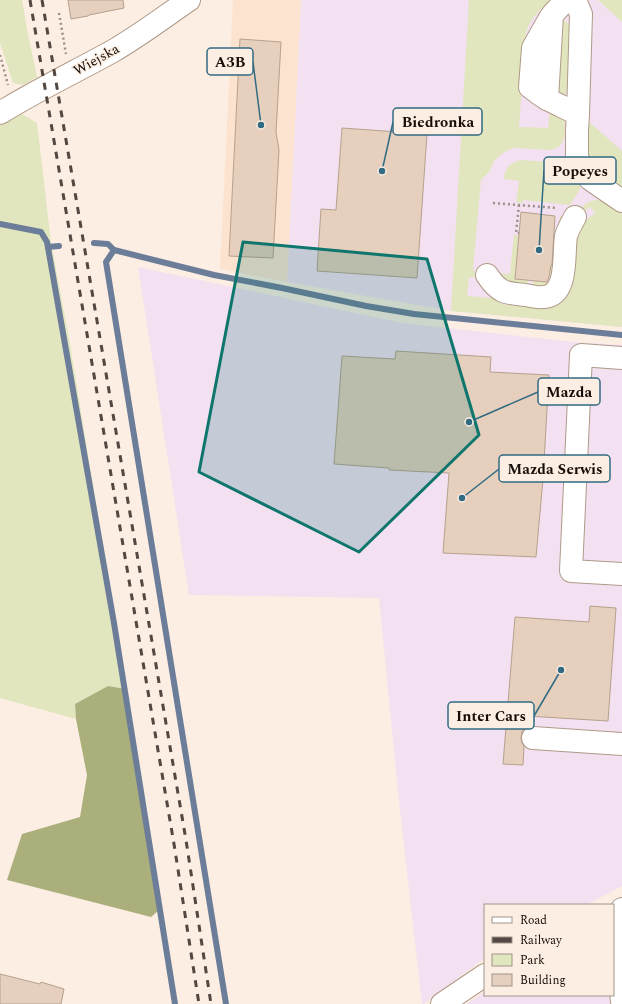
<svg xmlns="http://www.w3.org/2000/svg" width="622" height="1004" font-family="Spectral,serif">
<style>
.commercial{fill:#f3e0f0}
.built{fill:#fce3d0}
.green{fill:#e2e6be}
.forest{fill:#abaf7c}
.lines{fill:none;stroke-linecap:round;stroke-linejoin:round}
.stream{stroke:#6c7d99;stroke-width:6}
.building{fill:#e6cfbc;stroke:#b6a08e}
.minor-casing{stroke:#b09a88;stroke-width:24}
.path{stroke:#9b8f86;stroke-width:2.5;stroke-dasharray:2 3;stroke-linecap:butt}
.minor{stroke:#fff;stroke-width:22}
.rail{stroke:#524841;stroke-width:3;stroke-dasharray:7 7;stroke-linecap:butt}
.marked{fill:#0f766e;fill-opacity:0.2;stroke:#0f766e;stroke-width:3;stroke-linejoin:round}
.labels{text-anchor:middle;stroke-width:3;stroke-linejoin:round;paint-order:stroke}
.street-label{font-size:14px;fill:#150d07;stroke:#fceee2}
.leader{fill:none;stroke:#306b83;stroke-width:1.5}
.callout-dot{fill:#306b83;stroke:#fceee2;stroke-width:1.5}
.callout{fill:#fceee2;stroke:#306b83;stroke-width:1.5}
.callout-label{font-size:15px;text-anchor:middle;font-weight:bold;fill:#150d07}
</style>
<rect width="100%" height="100%" fill="#fceee2"/>
<g class="commercial">
<polygon points="301,0 622,0 622,327 451,311 287,282"/>
<polygon points="138,267 402,323 574,342 622,345 622,886 586,905 485,905 485,958 424,1004 422,1004 399,801 379,598 189,595"/>
<polygon points="485,992 485,995 613,995 622,1004 466,1004"/>
</g>
<polygon class="built" points="233,0 301,0 287,282 220,269"/>
<g class="green">
<polygon points="0,0 22,0 28,34 37,77 23,85 13,83 0,43"/>
<path d="M469,0h82c-4,5 -8,6 -12,11 -6,6 -10,13 -13,22l-7,94 29,1 2,-19c4,3 10,6 13,9 2,4 3,8 2,12 -1,12 -3,18 -16,20l-32,-2h-4l-10,5 -9,8 -5,11 -8,8 -8,89 7,9 -11,-1 -2,19 25,2 10,6 16,2 28,3 11,-4 9,-7 7,-13 5,-55 2,-5 15,-12 -5,-6 -9,7 -1,-3c4,-9 16,-14 25,-9 6,2 12,7 17,11v114l-171,-16z"/>
<polygon points="598,0 622,0 622,22"/>
<path d="M564,21c4,1 6,3 7,6l-2,62 -3,4 -5,2 -4,-2 4,-71z"/>
<polygon points="19,112 37,123 51,242 70,344 126,689 108,686 75,704 76,719 0,698 0,125"/>
<polygon points="588,121 622,151 622,191 593,168 587,153"/>
<path d="M521,160l40,3 10,5 10,17 -2,6 -9,14 -47,-5v3l-7,-1 3,-21 -15,-2c1,-12 6,-16 17,-19z"/>
<polygon points="560,216 567,217 557,282 532,292 533,281 549,282 551,265 558,265 559,234"/>
<polygon points="514,235 519,236 515,278 528,280 527,292 509,290 496,273 510,274"/>
</g>
<polygon class="forest" points="108,686 126,689 143,799 158,911 151,917 7,880 22,834 80,817 87,775 76,719 75,704"/>
<g class="lines">
<g class="stream">
<polyline points="0,224 41,232 47,242 114,623 175,1004"/>
<polyline points="94,243 108,244 114,250 214,275 282,288 366,306 414,314 622,335"/>
<polyline points="48,247 59,246"/>
<polyline points="114,250 106,262 226,1004"/>
</g>
</g>
<g class="building">
<polygon points="68,0 123,0 124,8 89,15 88,16 71,19"/>
<polygon points="240,39 281,42 276,132 279,150 273,258 229,256"/>
<polygon points="342,128 427,134 417,278 317,271 321,209 336,210"/>
<polygon points="521,212 555,216 552,265 551,265 549,277 547,282 515,279"/>
<polygon points="396,351 491,357 490,372 549,375 543,479 536,557 443,553 449,473 389,470 389,468 334,464 342,356 395,359"/>
<polygon points="590,606 616,608 608,721 527,716 526,728 522,731 521,738 522,743 524,746 523,765 503,764 515,617 589,622"/>
<polygon points="0,974 40,984 41,982 64,989 61,1004 0,1004"/>
</g>
<g class="lines">
<defs>
<g id="minor">
<polyline points="566,0 552,15 547,99 561,106 578,114"/>
<polyline points="575,0 581,14 578,114 577,131 577,157 582,168 590,179 622,201"/>
<polyline points="547,99 538,93 530,87 533,48 550,18"/>
<path d="M0,113c37,-23 75,-41 113,-62 26,-15 51,-34 76,-51"/>
<path d="M487,275c12,18 18,18 38,20 6,1 13,3 19,2 25,-2 19,-43 22,-61 2,-7 6,-13 9,-19"/>
<polyline points="622,358 581,355 571,571 622,574"/>
<polyline points="533,738 622,744"/>
<polyline points="614,931 622,1001"/>
<polyline points="613,932 614,931 622,909"/>
<polyline points="442,1004 485,975"/>
</g>
</defs>
<use href="#minor" class="minor-casing"/>
<g class="path">
<polyline points="59,13 66,54"/>
<polyline points="0,55 8,85"/>
<polyline points="493,203 557,208"/>
<polyline points="519,205 516,233 519,233"/>
</g>
<use href="#minor" class="minor"/>
<g class="rail">
<polyline points="30,0 174,844 199,1004"/>
<polyline points="42,0 186,840 211,1004"/>
</g>
</g>
<path class="marked" d="M243,242l184,17 52,176 -120,117 -160,-80z"/>
<g class="labels">
<g class="street-label">
<text transform="translate(96 59) rotate(-29)" y="5">Wiejska</text>
</g>
</g>
<path class="leader" d="M261 125L253 62M382 171L393 122M539 250L544 170M469 422L538 392M462 498L499 469M561 670L534 716"/>
<g class="callout-dot">
<circle cx="261" cy="125" r="4"/>
<circle cx="382" cy="171" r="4"/>
<circle cx="539" cy="250" r="4"/>
<circle cx="469" cy="422" r="4"/>
<circle cx="462" cy="498" r="4"/>
<circle cx="561" cy="670" r="4"/>
</g>
<g class="callout">
<rect x="207" y="48" width="46" height="27" rx="4"/>
<rect x="393" y="108" width="89" height="27" rx="4"/>
<rect x="544" y="157" width="72" height="27" rx="4"/>
<rect x="538" y="378" width="62" height="27" rx="4"/>
<rect x="499" y="455" width="111" height="27" rx="4"/>
<rect x="448" y="702" width="86" height="27" rx="4"/>
</g>
<g class="callout-label">
<text x="230" y="67">A3B</text>
<text x="438" y="127">Biedronka</text>
<text x="580" y="176">Popeyes</text>
<text x="569" y="397">Mazda</text>
<text x="555" y="474">Mazda Serwis</text>
<text x="491" y="721">Inter Cars</text>
</g>
<rect x="484" y="904" width="130" height="92" fill="#fceee2" stroke="#a0948a"/>
<rect x="492" y="917" width="20" height="6" fill="#ffffff" stroke="#a0948a"/>
<text x="520" y="924" font-size="12" fill="#150d07">Road</text>
<rect x="492" y="937" width="20" height="6" fill="#524841" stroke="#a0948a"/>
<text x="520" y="944" font-size="12" fill="#150d07">Railway</text>
<rect x="492" y="954" width="20" height="12" fill="#e2e6be" stroke="#a0948a"/>
<text x="520" y="964" font-size="12" fill="#150d07">Park</text>
<rect x="492" y="974" width="20" height="12" fill="#e6cfbc" stroke="#a0948a"/>
<text x="520" y="984" font-size="12" fill="#150d07">Building</text>
</svg>
